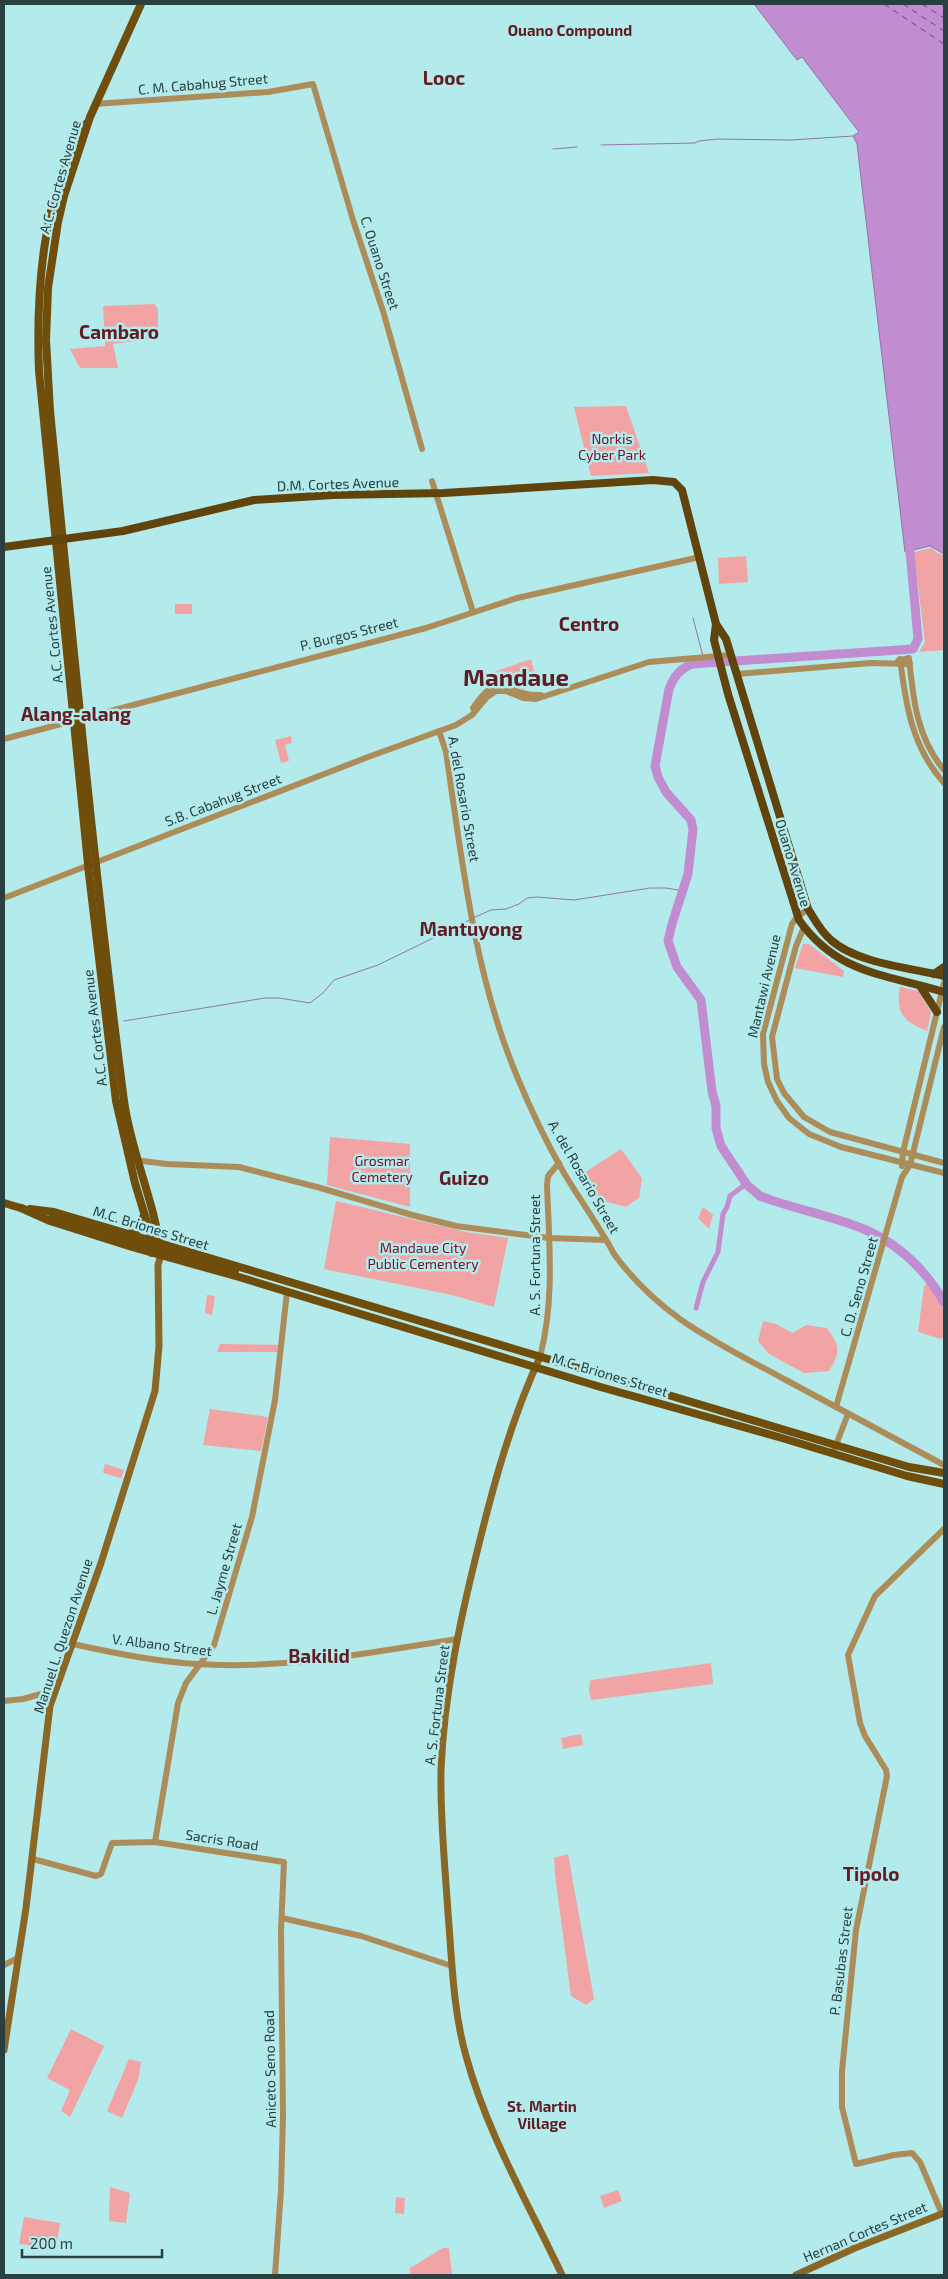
<svg xmlns="http://www.w3.org/2000/svg" width="948" height="2279" font-family="'Exo 2',sans-serif">
<style>
.green{fill:#f2a3a4}
.water{fill:#c28cd0;stroke:#9475a5}
.lines{fill:none;stroke-linecap:round;stroke-linejoin:round}
.stream{stroke:#9475a5;stroke-width:1}
.canal{stroke:#c28cd0;stroke-width:5}
.river{stroke:#c28cd0;stroke-width:9}
.ferry{stroke:#783789;stroke-width:1;stroke-dasharray:6 5;stroke-linecap:butt}
.tertiary{stroke:#ac8d5a;stroke-width:6}
.secondary{stroke:#8b6725;stroke-width:7}
.primary{stroke:#6f4e0c;stroke-width:8}
.trunk{stroke:#61440c;stroke-width:8}
.primary-bridge{stroke:#6f4e0c;stroke-width:8}
.labels{text-anchor:middle;stroke-width:5;stroke-linejoin:round;paint-order:stroke}
.street-label{font-size:14px;fill:#293f40;stroke:#b3eaec}
.park-label{font-size:14px;fill:#801225;stroke:#b3eaec}
.neighbourhood-label{font-size:15px;font-weight:bold;fill:#621c23;stroke:#b3eaec}
.district-label{font-size:19px;font-weight:bold;fill:#621c23;stroke:#b3eaec}
.town-label{font-size:24px;font-weight:bold;fill:#621c23;stroke:#b3eaec}
</style>
<rect width="100%" height="100%" fill="#b3eaec"/>
<g class="green">
<polygon points="154,304 158,309 158,338 113,344 118,368 80,368 70,349 105,346 103,306"/>
<polygon points="626,406 649,473 591,476 574,407"/>
<polygon points="932,548 937,553 944,555 944,650 919,652 925,642 914,552"/>
<polygon points="746,556 748,582 719,584 718,558"/>
<rect x="175" y="604" width="17" height="10"/>
<polygon points="531,659 534,671 526,674 523,680 525,690 499,678 496,671"/>
<polygon points="291,736 292,743 285,745 289,761 281,763 275,740"/>
<polygon points="803,944 809,944 844,971 843,977 795,968"/>
<path d="M900,987l18,4 13,21 -4,19c-23,-9 -32,-18 -27,-44z"/>
<polygon points="330,1137 410,1144 410,1207 327,1185"/>
<polygon points="621,1149 642,1178 639,1198 626,1207 589,1197 581,1186 584,1173"/>
<polygon points="336,1201 466,1232 508,1238 494,1307 452,1295 324,1269"/>
<polygon points="703,1207 713,1215 709,1229 698,1218"/>
<polygon points="928,1284 944,1309 944,1337 941,1339 918,1332 924,1286"/>
<polygon points="207,1295 215,1296 212,1315 205,1313"/>
<path d="M763,1321l13,3 17,9 13,-8 21,3c13,18 14,24 2,43l-25,2 -35,-19 -11,-13z"/>
<polygon points="220,1344 280,1345 279,1352 217,1352"/>
<polygon points="210,1409 268,1417 261,1451 203,1445"/>
<polygon points="105,1464 124,1470 121,1478 103,1473"/>
<polygon points="711,1663 713,1684 591,1700 589,1691 590,1681 592,1680"/>
<polygon points="581,1734 583,1745 563,1749 561,1738"/>
<polygon points="568,1854 594,1999 586,2005 571,1996 555,1875 554,1858"/>
<polygon points="71,2029 104,2046 70,2117 61,2111 70,2090 47,2078"/>
<polygon points="129,2059 141,2062 138,2080 122,2118 107,2111"/>
<polygon points="110,2187 130,2193 126,2223 109,2221"/>
<polygon points="618,2190 622,2201 604,2208 600,2196"/>
<polygon points="396,2197 405,2198 404,2214 395,2213"/>
<polygon points="24,2217 60,2223 56,2248 19,2244"/>
<polygon points="443,2248 449,2248 452,2275 410,2275 410,2268"/>
</g>
<polygon class="water" points="754,4 944,4 944,554 930,546 905,552 857,144 853,136 859,132 802,57 797,60"/>
<g class="lines">
<g class="stream">
<polyline points="601,145 695,143 699,141 718,139 791,140 853,136"/>
<polyline points="553,149 577,147"/>
<polyline points="693,618 703,656"/>
<polyline points="473,918 491,910 506,909 519,904 527,898 537,897 574,900 650,888 666,888 684,891"/>
<polyline points="124,1021 265,998 279,998 310,1003 323,993 334,980 378,965 470,920"/>
</g>
<polyline class="canal" points="696,1308 703,1282 718,1252 723,1214 727,1207 730,1196 746,1184"/>
<path class="river" d="M910,552l8,87 -5,10 -221,15c-13,5 -18,13 -23,25l-14,77 3,11 8,15 25,28 2,9 -5,45 -16,50 -4,17 9,26 24,33 11,91 4,15v22l5,18 26,39 13,11c34,13 73,20 106,34 34,15 60,41 78,72"/>
<g class="ferry">
<polyline points="884,4 944,44"/>
<polyline points="903,4 944,31"/>
<polyline points="922,4 944,18"/>
<polyline points="941,4 944,6"/>
</g>
<g class="tertiary">
<polyline points="95,104 268,92 313,84 353,220 383,311 422,449"/>
<polyline points="432,481 473,612"/>
<path d="M900,659c6,47 12,88 44,124"/>
<path d="M898,661l11,-3c4,41 8,80 35,112"/>
<polyline points="737,674 871,663 910,664"/>
<path d="M473,708c30,-43 31,-11 68,-13"/>
<path d="M439,731l7,21c16,108 28,221 70,322 14,34 30,68 48,99 16,27 35,53 50,81 47,64 102,88 170,125 53,29 107,57 160,86"/>
<polyline points="4,739 426,628 517,598 700,557"/>
<polyline points="4,898 368,757 456,725 472,715 487,697 496,691 506,691 523,698 536,699 649,662 730,655"/>
<polyline points="808,909 797,917 792,924 763,1034 764,1064 768,1082 777,1101 789,1118 809,1134 841,1147 944,1173"/>
<polyline points="804,927 796,946 772,1037 777,1079 784,1093 804,1117 830,1132 944,1163"/>
<polyline points="134,1160 167,1164 239,1167 317,1187 412,1215 456,1226 549,1238 606,1240"/>
<polyline points="902,1166 903,1152 944,983"/>
<path d="M540,1357c15,-57 9,-115 7,-172l1,-9 11,-13"/>
<polyline points="836,1407 902,1177 910,1165 944,1027"/>
<polyline points="834,1450 848,1414"/>
<path d="M73,1644c40,9 83,18 124,20 87,6 175,-12 260,-25"/>
<polyline points="4,1701 23,1699 55,1690"/>
<polyline points="155,1842 178,1703 186,1683 214,1645 252,1517 275,1400 287,1292"/>
<polyline points="33,1859 96,1876 101,1874 112,1843 155,1842 284,1862 281,1930 283,2116 281,2190 275,2275"/>
<polyline points="282,1918 361,1936 452,1966"/>
<polyline points="4,1965 18,1958"/>
<polyline points="942,2214 920,2162 912,2153 894,2155 856,2164 842,2107 842,2071 856,1930 887,1776 886,1770 865,1736 860,1723 848,1655 875,1596 944,1529"/>
</g>
<g class="secondary">
<path d="M540,1357c-28,61 -46,125 -62,191 -18,72 -34,147 -37,222 -1,48 4,96 7,143 4,48 5,97 18,143 21,77 62,147 96,219"/>
<polyline points="4,2050 26,1908 50,1706 101,1563 155,1391 159,1346 158,1265 161,1255"/>
<polyline points="796,2275 855,2248 944,2213"/>
</g>
<g class="primary">
<path d="M141,4l-51,113 -26,79 -6,26 -10,66 -2,52 4,71c23,230 44,460 74,690 7,52 31,101 37,154"/>
<path d="M86,124c-44,67 -50,170 -47,247l50,503 27,227 19,82 14,46 3,24"/>
<polyline points="4,1203 24,1209"/>
<polyline points="21,1208 50,1221 132,1247 239,1277 597,1386 782,1438 907,1476 944,1484"/>
<polyline points="30,1209 54,1212 176,1248 909,1467 944,1473"/>
<polyline points="129,1234 140,1228 144,1215"/>
</g>
<g class="trunk">
<path d="M4,547l119,-16 131,-31 79,-5 111,-2 209,-13 21,2 8,8 34,134 10,15 82,270c7,11 13,23 23,31 25,23 80,28 113,36"/>
<path d="M716,624l-2,16 14,54 71,226c39,55 87,54 145,72"/>
<polyline points="934,974 944,967"/>
<polyline points="920,986 937,1012"/>
</g>
<polyline class="primary-bridge" points="52,1218 235,1271"/>
</g>
<g class="labels">
<g class="street-label">
<text transform="translate(203 84) rotate(-5)" y="5">C. M. Cabahug Street</text>
<text transform="translate(60 177) rotate(-74)" y="5">A.C. Cortes Avenue</text>
<text transform="translate(380 263) rotate(72)" y="5">C. Ouano Street</text>
<text transform="translate(338 484) rotate(-2)" y="5">D.M. Cortes Avenue</text>
<text transform="translate(52 625) rotate(-96)" y="5">A.C. Cortes Avenue</text>
<text transform="translate(349 634) rotate(-14)" y="5">P. Burgos Street</text>
<text transform="translate(464 799) rotate(80)" y="5">A. del Rosario Street</text>
<text transform="translate(223 800) rotate(-21)" y="5">S.B. Cabahug Street</text>
<text transform="translate(793 863) rotate(73)" y="5">Ouano Avenue</text>
<text transform="translate(764 986) rotate(-77)" y="5">Mantawi Avenue</text>
<text transform="translate(95 1028) rotate(-97)" y="5">A.C. Cortes Avenue</text>
<text transform="translate(584 1177) rotate(60)" y="5">A. del Rosario Street</text>
<text transform="translate(151 1228) rotate(17)" y="5">M.C. Briones Street</text>
<text transform="translate(535 1255) rotate(-90)" y="5">A. S. Fortuna Street</text>
<text transform="translate(859 1287) rotate(-74)" y="5">C. D. Seno Street</text>
<text transform="translate(610 1375) rotate(17)" y="5">M.C. Briones Street</text>
<text transform="translate(224 1569) rotate(-74)" y="5">L. Jayme Street</text>
<text transform="translate(63 1636) rotate(-72)" y="5">Manuel L. Quezon Avenue</text>
<text transform="translate(162 1645) rotate(7)" y="5">V. Albano Street</text>
<text transform="translate(437 1705) rotate(-83)" y="5">A. S. Fortuna Street</text>
<text transform="translate(222 1840) rotate(9)" y="5">Sacris Road</text>
<text transform="translate(841 1961) rotate(-83)" y="5">P. Basubas Street</text>
<text transform="translate(270 2069) rotate(-91)" y="5">Aniceto Seno Road</text>
<text transform="translate(865 2232) rotate(-23)" y="5">Hernan Cortes Street</text>
</g>
<g class="park-label">
<text x="612" y="444">Norkis<tspan x="612" dy="16">Cyber Park</tspan></text>
<text x="382" y="1166">Grosmar<tspan x="382" dy="16">Cemetery</tspan></text>
<text x="423" y="1253">Mandaue City<tspan x="423" dy="16">Public Cementery</tspan></text>
</g>
<g class="neighbourhood-label">
<text x="570" y="36">Ouano Compound</text>
<text x="542" y="2112">St. Martin<tspan x="542" dy="17">Village</tspan></text>
</g>
<g class="district-label">
<text x="444" y="85">Looc</text>
<text x="119" y="339">Cambaro</text>
<text x="589" y="631">Centro</text>
<text x="76" y="721">Alang-alang</text>
<text x="471" y="936">Mantuyong</text>
<text x="464" y="1185">Guizo</text>
<text x="319" y="1663">Bakilid</text>
<text x="871" y="1881">Tipolo</text>
</g>
<g class="town-label">
<text x="516" y="686">Mandaue</text>
</g>
</g>
<rect width="948" height="2279" fill="none" stroke="#293f40" stroke-width="10"/>
<path d="M22 2249v8h140v-8" fill="none" stroke="#293f40" stroke-width="2.5"/>
<text x="30" y="2249" font-size="15" fill="#293f40" stroke="#b3eaec" stroke-width="4" paint-order="stroke">200 m</text>
</svg>
